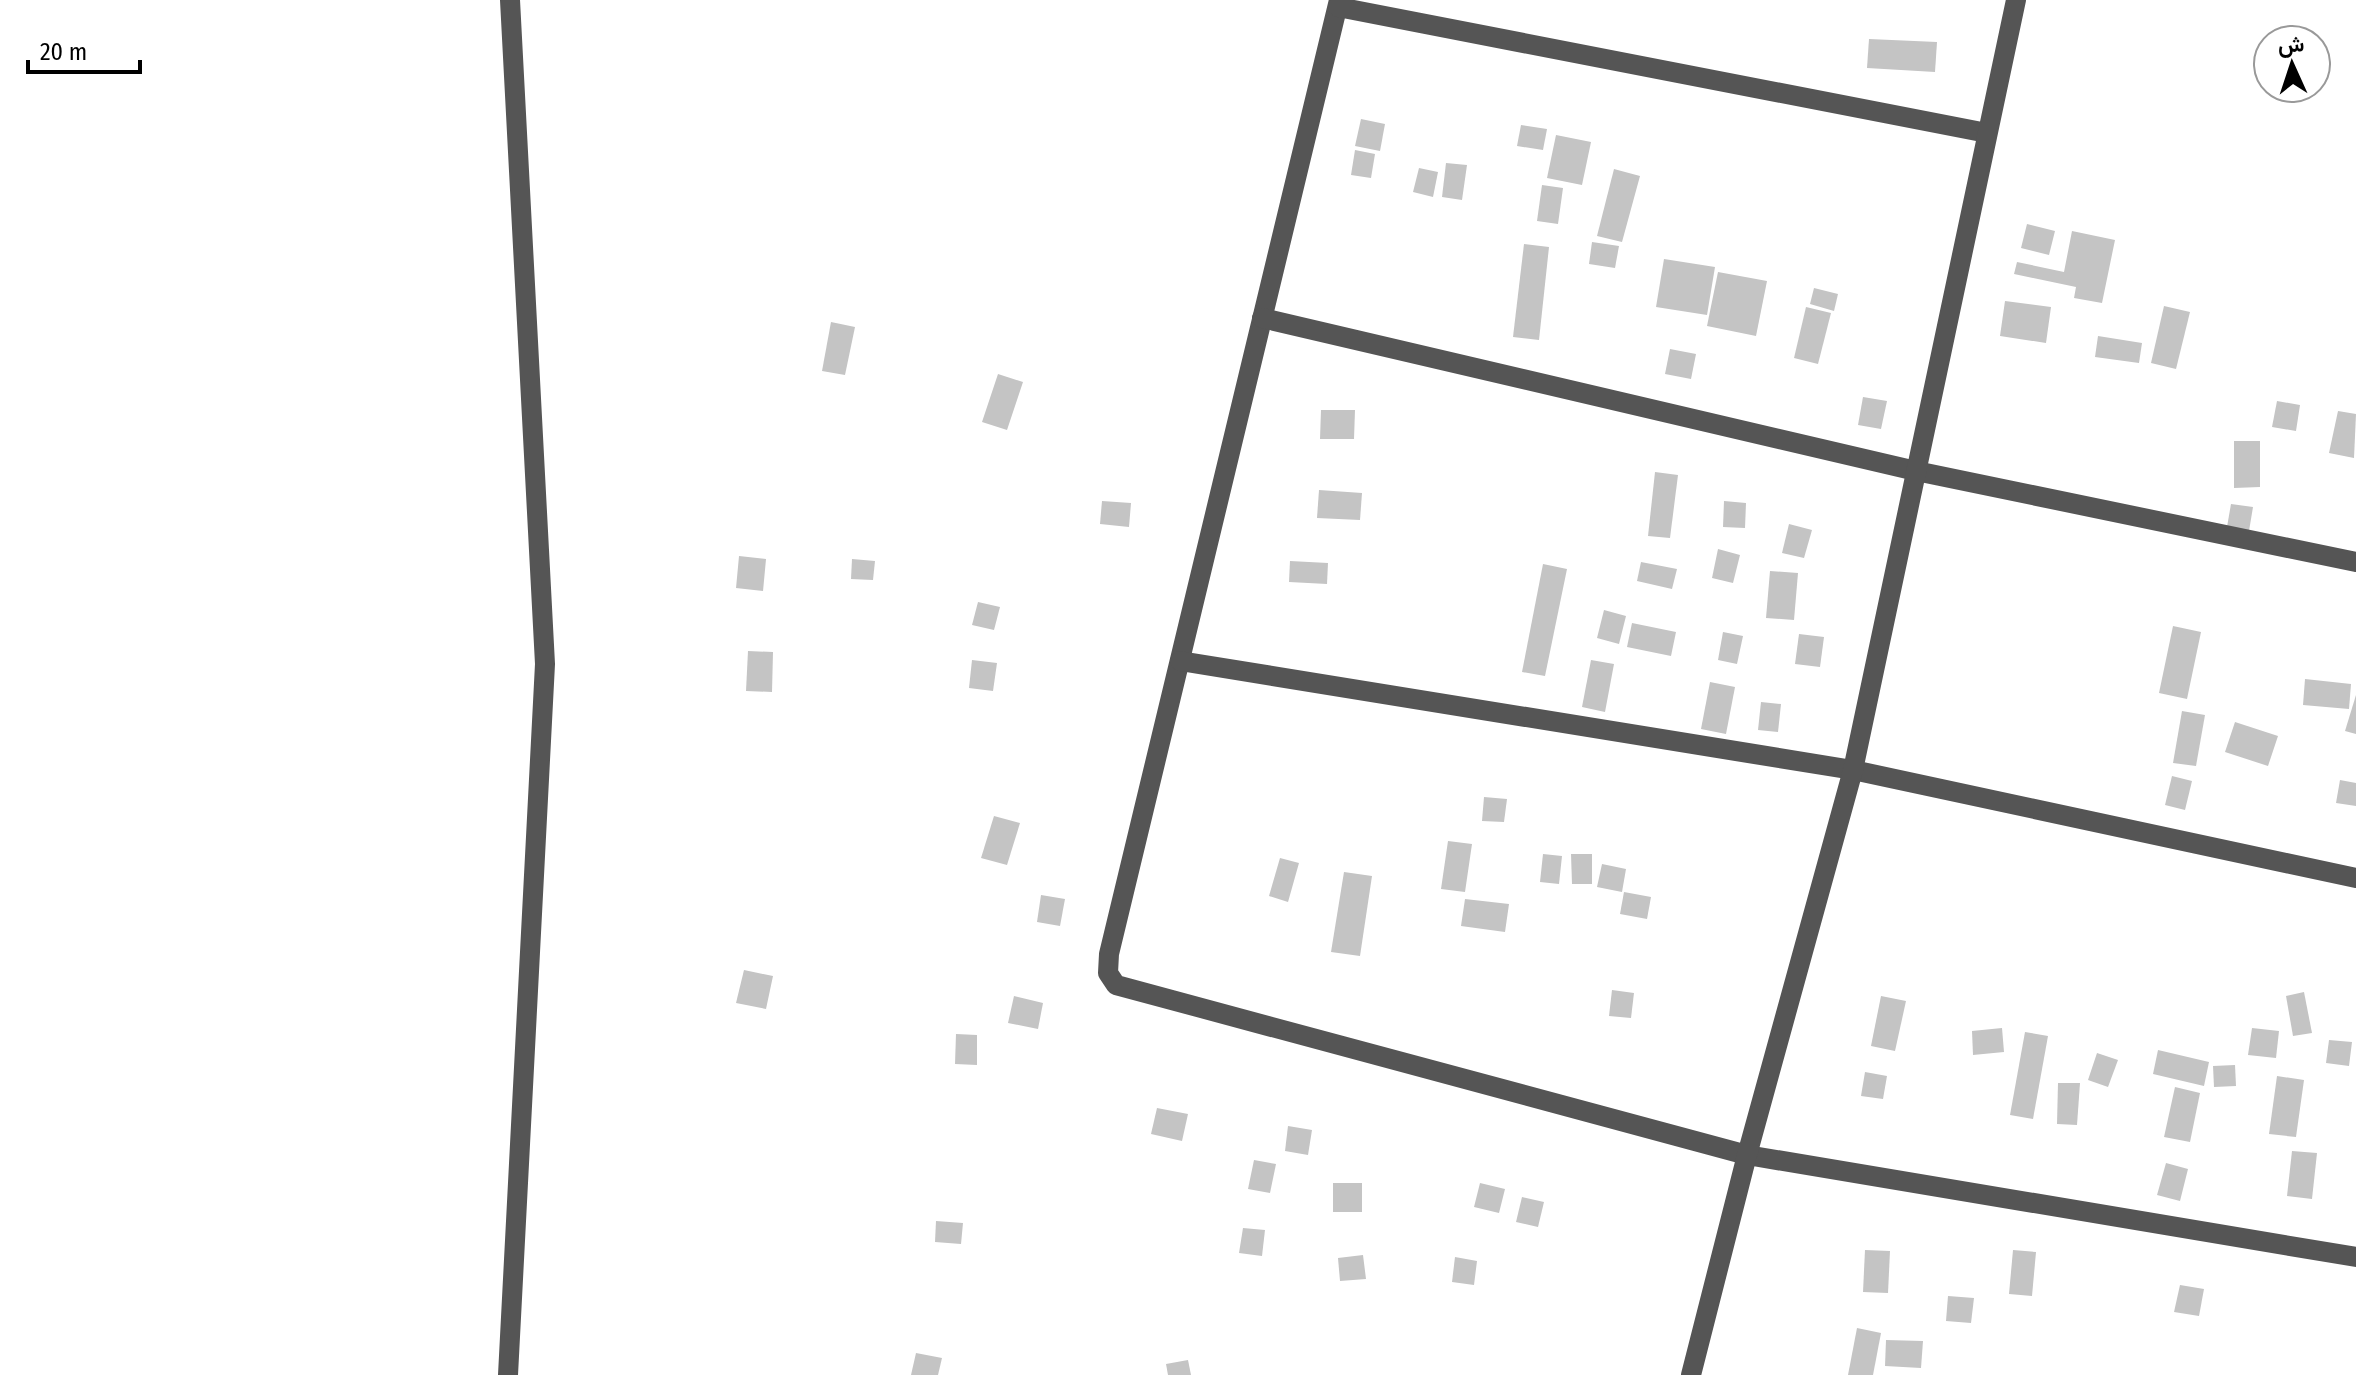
<svg xmlns="http://www.w3.org/2000/svg" width="2356" height="1375" font-family="'Fira Sans Condensed',Vazirmatn,sans-serif">
<style>
.building{fill:#c4c4c4}
.lines{fill:none;stroke-linecap:round;stroke-linejoin:round}
.minor{stroke:#555;stroke-width:20}
</style>
<rect width="100%" height="100%" fill="#fff"/>
<g class="building">
<polygon points="1869,39 1937,42 1935,72 1867,68"/>
<polygon points="1361,119 1385,124 1380,151 1355,146"/>
<polygon points="1521,125 1547,129 1543,150 1517,146"/>
<polygon points="1556,135 1591,142 1582,185 1547,178"/>
<polygon points="1355,150 1375,154 1371,178 1351,175"/>
<polygon points="1446,163 1467,165 1462,200 1442,197"/>
<polygon points="1419,168 1438,172 1433,197 1413,192"/>
<polygon points="1614,169 1640,176 1622,242 1597,236"/>
<polygon points="1542,185 1563,188 1558,224 1537,221"/>
<polygon points="2027,224 2055,231 2049,255 2021,248"/>
<polygon points="2072,231 2115,240 2102,303 2074,298 2076,287 2014,274 2017,262 2064,272"/>
<polygon points="1592,242 1619,246 1615,268 1589,264"/>
<polygon points="1524,244 1549,247 1539,340 1513,337"/>
<polygon points="1664,259 1715,267 1707,315 1656,307"/>
<polygon points="1718,272 1767,281 1756,336 1707,326"/>
<polygon points="1814,288 1838,294 1834,311 1810,304"/>
<polygon points="2005,301 2051,307 2046,343 2000,336"/>
<polygon points="2164,306 2190,312 2176,369 2151,363"/>
<polygon points="1806,307 1831,313 1818,364 1794,358"/>
<polygon points="831,322 855,327 845,375 822,371"/>
<polygon points="2098,336 2142,343 2139,363 2095,357"/>
<polygon points="1670,349 1696,354 1691,379 1665,374"/>
<polygon points="998,374 1023,382 1007,430 982,422"/>
<polygon points="1863,397 1887,401 1881,429 1858,425"/>
<polygon points="2277,401 2300,405 2296,431 2272,427"/>
<polygon points="1321,410 1355,410 1354,439 1320,439"/>
<polygon points="2338,411 2356,414 2354,458 2329,453"/>
<polygon points="2234,441 2260,441 2260,487 2234,488"/>
<polygon points="1655,472 1678,475 1670,538 1648,536"/>
<polygon points="1319,490 1362,493 1360,520 1317,518"/>
<polygon points="1102,501 1131,503 1129,527 1100,524"/>
<polygon points="1724,501 1746,503 1745,528 1723,527"/>
<polygon points="2231,504 2253,507 2249,531 2227,527"/>
<polygon points="1789,524 1812,530 1804,558 1782,553"/>
<polygon points="1718,549 1740,555 1733,583 1712,578"/>
<polygon points="739,556 766,559 763,591 736,588"/>
<polygon points="852,559 875,561 873,580 851,579"/>
<polygon points="1290,561 1328,563 1327,584 1289,582"/>
<polygon points="1641,562 1677,569 1672,589 1637,581"/>
<polygon points="1543,564 1567,569 1545,676 1522,672"/>
<polygon points="1770,571 1798,573 1794,620 1766,618"/>
<polygon points="978,602 1000,607 994,630 972,625"/>
<polygon points="1604,610 1626,616 1619,644 1597,638"/>
<polygon points="1632,623 1676,632 1671,656 1627,647"/>
<polygon points="2173,626 2201,632 2187,699 2159,693"/>
<polygon points="1723,632 1743,636 1737,664 1718,660"/>
<polygon points="1799,634 1824,637 1820,667 1795,664"/>
<polygon points="748,651 773,652 772,692 746,691"/>
<polygon points="972,660 997,663 993,691 969,688"/>
<polygon points="1591,660 1614,664 1605,712 1582,707"/>
<polygon points="2305,679 2351,684 2349,709 2303,705"/>
<polygon points="1710,682 1735,687 1726,734 1701,729"/>
<polygon points="2356,695 2356,734 2345,731"/>
<polygon points="1761,702 1781,704 1778,732 1758,730"/>
<polygon points="2182,711 2205,715 2196,766 2173,763"/>
<polygon points="2235,722 2278,736 2268,766 2225,752"/>
<polygon points="2172,776 2192,781 2185,810 2165,805"/>
<polygon points="2340,780 2356,783 2356,806 2336,803"/>
<polygon points="1484,797 1507,799 1504,822 1482,821"/>
<polygon points="994,816 1020,823 1007,865 981,858"/>
<polygon points="1448,841 1472,844 1465,892 1441,889"/>
<polygon points="1543,854 1562,856 1559,884 1540,882"/>
<polygon points="1571,854 1592,854 1592,884 1572,884"/>
<polygon points="1280,858 1299,863 1288,902 1269,896"/>
<polygon points="1602,864 1626,869 1622,892 1597,887"/>
<polygon points="1344,872 1372,876 1360,956 1331,952"/>
<polygon points="1624,892 1651,897 1647,919 1620,914"/>
<polygon points="1041,895 1065,899 1060,926 1037,922"/>
<polygon points="1465,899 1509,904 1505,932 1461,926"/>
<polygon points="744,970 773,976 766,1009 736,1003"/>
<polygon points="1612,990 1634,993 1631,1018 1609,1016"/>
<polygon points="2304,992 2312,1033 2293,1036 2286,996"/>
<polygon points="1014,996 1043,1003 1038,1029 1008,1023"/>
<polygon points="1881,996 1906,1001 1895,1051 1871,1046"/>
<polygon points="2002,1028 2004,1052 1973,1055 1972,1031"/>
<polygon points="2252,1028 2279,1031 2276,1058 2248,1055"/>
<polygon points="2025,1032 2048,1036 2033,1119 2010,1115"/>
<polygon points="956,1034 977,1035 977,1065 955,1064"/>
<polygon points="2329,1040 2352,1042 2349,1066 2326,1063"/>
<polygon points="2158,1050 2209,1062 2204,1086 2153,1074"/>
<polygon points="2097,1053 2118,1060 2108,1087 2088,1080"/>
<polygon points="2235,1065 2236,1086 2214,1087 2213,1066"/>
<polygon points="1865,1072 1887,1076 1883,1099 1861,1096"/>
<polygon points="2277,1076 2304,1080 2296,1137 2269,1134"/>
<polygon points="2058,1083 2080,1083 2077,1125 2057,1124"/>
<polygon points="2175,1087 2200,1093 2190,1142 2164,1137"/>
<polygon points="1157,1108 1188,1114 1182,1141 1151,1134"/>
<polygon points="1288,1126 1312,1130 1308,1155 1285,1151"/>
<polygon points="2292,1151 2317,1153 2312,1199 2287,1196"/>
<polygon points="1254,1160 1276,1164 1270,1193 1248,1189"/>
<polygon points="2166,1163 2188,1169 2180,1201 2157,1195"/>
<rect x="1333" y="1183" width="29" height="29"/>
<polygon points="1480,1183 1505,1189 1499,1213 1474,1207"/>
<polygon points="1522,1197 1544,1202 1538,1227 1516,1222"/>
<polygon points="936,1221 963,1223 961,1244 935,1242"/>
<polygon points="1243,1228 1265,1230 1262,1256 1239,1253"/>
<polygon points="1865,1250 1890,1251 1888,1293 1863,1292"/>
<polygon points="2013,1250 2036,1252 2032,1296 2009,1294"/>
<polygon points="1363,1255 1366,1279 1340,1281 1338,1258"/>
<polygon points="1455,1257 1477,1261 1474,1285 1452,1282"/>
<polygon points="2180,1285 2204,1289 2199,1316 2174,1312"/>
<polygon points="1948,1296 1974,1298 1971,1323 1946,1321"/>
<polygon points="1857,1328 1881,1333 1873,1375 1848,1375"/>
<polygon points="1886,1340 1923,1341 1921,1368 1885,1366"/>
<polygon points="916,1353 942,1358 938,1375 911,1375"/>
<polygon points="1188,1360 1191,1375 1168,1375 1166,1364"/>
</g>
<g class="lines">
<g class="minor">
<polyline points="1339,0 1109,954 1108,973 1116,985 1747,1155 2356,1257"/>
<polyline points="1338,7 1987,133"/>
<polyline points="1262,318 1916,471 2356,562"/>
<polyline points="1180,661 1853,770 2356,878"/>
<polyline points="508,1375 545,664 510,0"/>
<polyline points="1691,1375 1747,1155 1853,770 2016,0"/>
</g>
</g>
<g transform="translate(2292 64) rotate(357)"><circle r="38" fill="#ffffff" stroke="#999999" stroke-width="2"/>
<path d="M0-6L14 30L0 20L-14 30Z" fill="#000000"/>
<text y="-12" font-size="22" font-weight="bold" text-anchor="middle" fill="#000000">ش</text>
</g>
<path d="M28 60v12h112v-12" fill="none" stroke="#000000" stroke-width="4"/>
<text x="40" y="60" font-size="24" fill="#000000" stroke="#ffffff" stroke-width="6" paint-order="stroke">20 m</text>
</svg>
